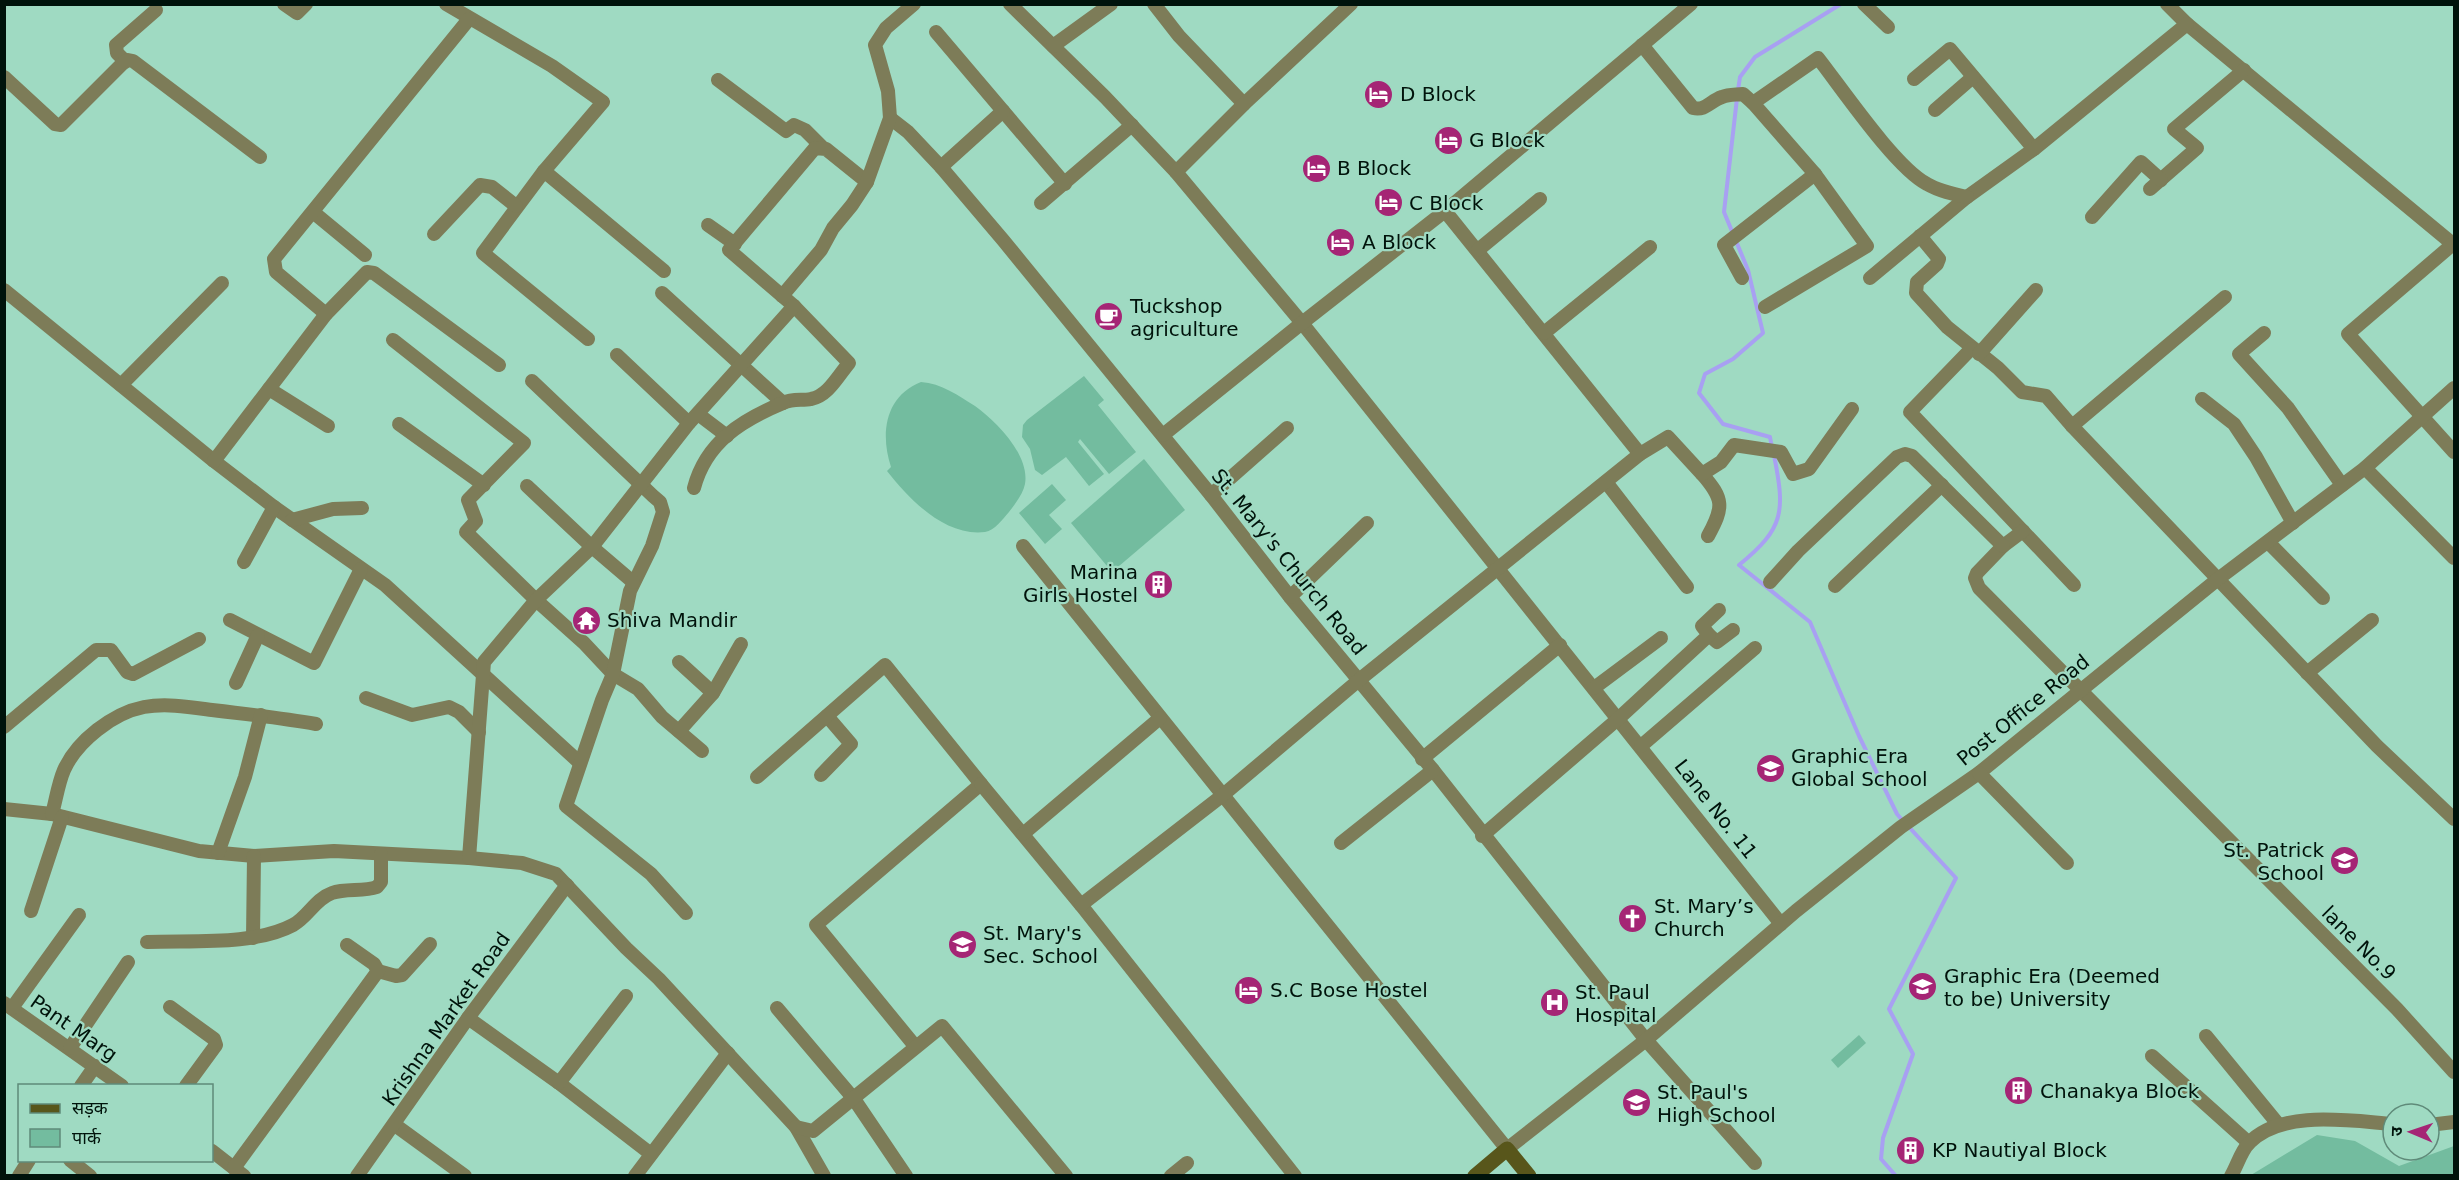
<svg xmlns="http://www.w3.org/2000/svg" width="2459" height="1180" font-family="'DejaVu Sans','Noto Sans Devanagari',sans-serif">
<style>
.green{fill:#73bc9f}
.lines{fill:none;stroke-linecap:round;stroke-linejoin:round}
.stream{stroke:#a8a0f2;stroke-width:4}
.street{stroke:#7d7c58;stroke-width:14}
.secondary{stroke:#58561b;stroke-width:15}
.labels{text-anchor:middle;stroke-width:4.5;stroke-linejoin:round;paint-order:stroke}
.poi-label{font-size:20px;fill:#00130b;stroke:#9fdac2;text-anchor:start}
.street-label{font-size:20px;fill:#00130b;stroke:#9fdac2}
</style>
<rect width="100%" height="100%" fill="#9fdac2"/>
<g class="green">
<polygon points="1084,376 1104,400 1098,405 1136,452 1109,474 1080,439 1078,442 1104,474 1089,486 1066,457 1042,475 1035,470 1030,449 1022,437 1023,425 1027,420"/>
<path d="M921,382c20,1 38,14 54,24 21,15 55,49 50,78 -2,10 -10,20 -16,28 -7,8 -14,18 -24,20 -40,5 -76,-33 -98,-61l4,-4c-11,-33 -6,-71 30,-85z"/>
<polygon points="1144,459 1185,510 1112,572 1071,523"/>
<polygon points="1052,484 1066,500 1049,515 1062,529 1045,544 1019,513"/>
<polygon points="1859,1035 1866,1043 1838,1068 1831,1060"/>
<polygon points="2317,1135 2355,1141 2399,1166 2454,1146 2454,1175 2251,1175"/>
</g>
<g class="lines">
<g class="stream">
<polyline points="1738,90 1740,77 1755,57 1841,4"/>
<polyline points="1737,98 1724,212 1748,270 1763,333 1733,359 1705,374 1699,393 1723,424 1770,437 1772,448"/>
<path d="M1774,455c11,56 11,73 -35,110l71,57 49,114 38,78 6,7"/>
<polyline points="1896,1176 1881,1159 1883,1138 1913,1054 1889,1009 1956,878 1908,826"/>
</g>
<g class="street">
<polyline points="284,4 297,13 306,4"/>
<polyline points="446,4 552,66 603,102 544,171 483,253 588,339"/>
<polyline points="1010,4 1105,97 1176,172"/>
<polyline points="1154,4 1179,36 1244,104"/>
<polyline points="1351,4 1244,104 1176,172 1302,323 1781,924"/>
<polyline points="1864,4 1888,27"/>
<polyline points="2167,4 2187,24 2454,245"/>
<polyline points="936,32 1065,184"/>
<path d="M1642,45l51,63c13,3 17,-7 29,-11 7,-3 14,-2 21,-3l10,9"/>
<polyline points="1053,46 1111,4"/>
<polyline points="125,61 117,53 116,45 156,10"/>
<polyline points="4,77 55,124 61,125 122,64 128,60 133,61 260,157"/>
<polyline points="1914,79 1950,49 2034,149"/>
<polyline points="718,80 786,131 794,125 805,130 823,148"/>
<polyline points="1935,110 1973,77"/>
<polyline points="890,118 908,132 941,167 1003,240 1211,495 1290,597 1433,770 1646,1040 1755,1163"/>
<polyline points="941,167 1003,111"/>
<polyline points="544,171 664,271"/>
<polyline points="2150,189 2197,148 2174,129 2244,70"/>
<polyline points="1041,203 1132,125"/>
<polyline points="1445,211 1640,454"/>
<polyline points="313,212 365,255"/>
<polyline points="2092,217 2141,162 2161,180"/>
<polyline points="708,225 735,244"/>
<polyline points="434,234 480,185 492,187 516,206"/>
<polyline points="1920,236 1939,259 1937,264 1917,282 1916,293 1947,327 1998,368 2022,392 2046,396 2072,426 2377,746 2454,819"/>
<polyline points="2453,244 2348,334 2454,452"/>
<polyline points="1478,250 1540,199"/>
<polyline points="1742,278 1724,245 1815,174"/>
<polyline points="1870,278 1967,197 2034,149 2187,24"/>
<polyline points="4,290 214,461 274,507 385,585 580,763"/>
<path d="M662,293l121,110c10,-5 19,-2 28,-4 17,-3 27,-23 38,-36l-55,-57 -65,-56 86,-102 11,1 41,33"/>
<polyline points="782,296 821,250 833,228 852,205 867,182 890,118 888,91 875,45 886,28 914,4"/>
<path d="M1765,307l102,-61 -52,-72 -62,-71 65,-45c25,32 77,109 109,126 12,7 26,10 40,13"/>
<polyline points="326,314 276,272 274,259 469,19"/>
<polyline points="1544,333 1650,247"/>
<polyline points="2264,333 2239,354 2288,408 2342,485"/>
<polyline points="393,340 524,443 468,500 476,521 466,532 536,600 584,643 613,674 638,689 662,717 702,751"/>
<polyline points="1971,349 1910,412 2074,585"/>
<polyline points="1979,354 2036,290"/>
<polyline points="617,355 689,423"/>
<polyline points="532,381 653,496 660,502 663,512 652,546 630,591 613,674 602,700 566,806 651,874 686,913"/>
<polyline points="121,385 222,283"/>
<polyline points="269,389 328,426"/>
<polyline points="2202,399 2234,424 2256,457 2293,523"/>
<polyline points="698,414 727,436"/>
<polyline points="399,424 484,485"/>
<polyline points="2072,426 2225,297"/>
<polyline points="1163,435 1302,323 1445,211 1691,4"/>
<polyline points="214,461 326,314 367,272 374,273 499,365"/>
<polyline points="2365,468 2454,558"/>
<path d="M1702,474c22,25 22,33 6,62"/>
<polyline points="1606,482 1687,587"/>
<polyline points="527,486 592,547 633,582"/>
<path d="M694,488c12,-46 48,-68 89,-85"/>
<polyline points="1211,495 1287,428"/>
<polyline points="292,520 333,509 362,508"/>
<polyline points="2023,531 2003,546 1977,573 1975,578 1979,588 2397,1009 2454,1072"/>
<polyline points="2268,542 2323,598"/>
<polyline points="1023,546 1507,1149 1646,1040 1796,911 1901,827 1979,773 2218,579 2365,468 2454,388"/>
<polyline points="244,562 274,507"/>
<polyline points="1770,582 1798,551 1897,457 1905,454 1912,456 2003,546"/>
<polyline points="1835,586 1942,485"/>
<polyline points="1290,597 1367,523"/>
<polyline points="230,620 314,663 361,569"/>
<polyline points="1709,635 1717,642 1733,630"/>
<polyline points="679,662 713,693"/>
<polyline points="2307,673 2372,620"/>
<polyline points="236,683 258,635"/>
<polyline points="1594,688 1661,638"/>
<polyline points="366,698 412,715 449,707 459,712 479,732"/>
<polyline points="4,727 96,650 111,650 127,672 133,674 199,639"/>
<polyline points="679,731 713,693 741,644"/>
<polyline points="1641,746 1755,648"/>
<polyline points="1422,759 1560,645"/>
<polyline points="1979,773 2067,863"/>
<polyline points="821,775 851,744 827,716"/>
<polyline points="757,777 885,665 981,784 816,925 915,1046"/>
<polyline points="981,784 1081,905 1295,1176"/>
<polyline points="4,809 52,814 199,851 254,856 334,851 469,858 522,863 556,874 626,948 659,979 796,1127 824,1176"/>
<path d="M52,814c4,-14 6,-30 12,-44 13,-29 49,-57 80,-63 22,-4 46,0 68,3 35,4 70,8 104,14"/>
<polyline points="1023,834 1160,718"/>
<polyline points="1482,836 1619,718 1709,635 1702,626 1719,610"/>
<polyline points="1341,843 1433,770"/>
<polyline points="218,853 245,777 261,715"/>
<polyline points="469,858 484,662 536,600 592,547 689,423 794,306"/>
<polyline points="1081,905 1223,795 1359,680 1640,454 1668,437 1702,474 1721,462 1734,445 1781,452 1793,474 1809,469 1852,409"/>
<polyline points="31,911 62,817"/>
<polyline points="253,938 254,856"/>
<path d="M147,942c43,-2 107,4 146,-17 15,-8 22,-26 39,-32 14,-5 31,-1 45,-6l4,-5v-28"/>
<polyline points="378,971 396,976 402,975 430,944"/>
<polyline points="4,1003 122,1086"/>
<polyline points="170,1007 214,1039 216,1045 186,1086"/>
<polyline points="12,1008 79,915"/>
<polyline points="777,1008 854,1099 906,1176"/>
<polyline points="468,1018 559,1083 651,1154"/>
<polyline points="2206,1036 2278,1124"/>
<polyline points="70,1048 128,962"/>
<polyline points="2152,1056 2249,1143"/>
<polyline points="559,1083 626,996"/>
<polyline points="81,1086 95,1066"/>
<polyline points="395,1125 465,1176"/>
<polyline points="2429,1125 2454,1122"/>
<polyline points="796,1127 813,1131 942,1026 1066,1176"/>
<polyline points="212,1151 244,1176"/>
<polyline points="70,1160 90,1176"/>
<polyline points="234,1168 378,971 374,964 347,945"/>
<polyline points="19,1176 29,1160"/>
<polyline points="357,1176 468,1018 567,885"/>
<polyline points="635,1176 728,1053"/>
<polyline points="1171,1176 1187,1163"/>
<path d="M2231,1176c6,-10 10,-25 18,-33 32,-34 102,-22 144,-19"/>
</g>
<polyline class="secondary" points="1475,1176 1507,1149 1529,1176"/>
</g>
<defs>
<symbol id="hotel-disc" viewBox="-11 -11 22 22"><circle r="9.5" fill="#a52575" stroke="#9fdac2"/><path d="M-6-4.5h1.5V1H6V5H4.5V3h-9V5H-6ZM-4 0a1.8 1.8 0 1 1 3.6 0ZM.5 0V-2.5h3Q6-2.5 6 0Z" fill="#fff"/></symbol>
<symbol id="cafe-disc" viewBox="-11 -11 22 22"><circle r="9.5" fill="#a52575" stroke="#9fdac2"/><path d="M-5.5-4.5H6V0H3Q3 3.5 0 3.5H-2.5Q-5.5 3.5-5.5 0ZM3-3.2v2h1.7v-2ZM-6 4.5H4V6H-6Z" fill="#fff"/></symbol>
<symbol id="building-disc" viewBox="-11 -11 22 22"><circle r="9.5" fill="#a52575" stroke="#9fdac2"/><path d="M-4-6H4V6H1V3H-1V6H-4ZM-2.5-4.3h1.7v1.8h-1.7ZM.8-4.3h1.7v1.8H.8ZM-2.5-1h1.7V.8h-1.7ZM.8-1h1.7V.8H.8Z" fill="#fff"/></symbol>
<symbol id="temple-disc" viewBox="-11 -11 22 22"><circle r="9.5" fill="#a52575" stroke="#9fdac2"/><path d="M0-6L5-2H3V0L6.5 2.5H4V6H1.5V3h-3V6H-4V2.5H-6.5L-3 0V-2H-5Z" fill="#fff"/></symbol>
<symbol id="school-disc" viewBox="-11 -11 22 22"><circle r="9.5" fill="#a52575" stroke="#9fdac2"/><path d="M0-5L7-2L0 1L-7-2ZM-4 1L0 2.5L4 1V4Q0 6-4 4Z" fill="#fff"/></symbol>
<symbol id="church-disc" viewBox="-11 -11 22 22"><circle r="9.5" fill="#a52575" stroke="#9fdac2"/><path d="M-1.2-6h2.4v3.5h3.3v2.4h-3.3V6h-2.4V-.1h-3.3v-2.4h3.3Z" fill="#fff"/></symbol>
<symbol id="university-disc" viewBox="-11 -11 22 22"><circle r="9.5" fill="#a52575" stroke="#9fdac2"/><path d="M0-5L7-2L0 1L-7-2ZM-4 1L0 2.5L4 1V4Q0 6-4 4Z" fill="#fff"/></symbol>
<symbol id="hospital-disc" viewBox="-11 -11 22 22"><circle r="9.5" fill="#a52575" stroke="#9fdac2"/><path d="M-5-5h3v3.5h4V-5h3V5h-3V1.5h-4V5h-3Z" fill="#fff"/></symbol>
</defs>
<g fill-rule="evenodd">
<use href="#hotel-disc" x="1362" y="78" width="33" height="33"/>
<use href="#hotel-disc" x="1432" y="124" width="33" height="33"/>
<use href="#hotel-disc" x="1300" y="152" width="33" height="33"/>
<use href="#hotel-disc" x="1372" y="186" width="33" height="33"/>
<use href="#hotel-disc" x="1324" y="226" width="33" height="33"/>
<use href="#cafe-disc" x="1092" y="300" width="33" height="33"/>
<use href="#building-disc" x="1142" y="568" width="33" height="33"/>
<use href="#temple-disc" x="570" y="604" width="33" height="33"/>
<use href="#school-disc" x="1754" y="752" width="33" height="33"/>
<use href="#school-disc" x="2328" y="844" width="33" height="33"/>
<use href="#church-disc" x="1616" y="902" width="33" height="33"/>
<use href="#school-disc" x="946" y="928" width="33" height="33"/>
<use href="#university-disc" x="1906" y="970" width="33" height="33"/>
<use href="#hotel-disc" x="1232" y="974" width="33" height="33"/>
<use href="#hospital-disc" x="1538" y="986" width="33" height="33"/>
<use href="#building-disc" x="2002" y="1074" width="33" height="33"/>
<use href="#school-disc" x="1620" y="1086" width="33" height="33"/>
<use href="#building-disc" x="1894" y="1134" width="33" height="33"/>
</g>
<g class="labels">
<g class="poi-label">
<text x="1400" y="101">D Block</text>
<text x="1469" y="147">G Block</text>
<text x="1337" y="175">B Block</text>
<text x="1409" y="210">C Block</text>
<text x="1362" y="249">A Block</text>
<text x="1130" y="313">Tuckshop<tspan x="1130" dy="23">agriculture</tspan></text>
<text x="1138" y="579" text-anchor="end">Marina<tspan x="1138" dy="23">Girls Hostel</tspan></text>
<text x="607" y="627">Shiva Mandir</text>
<text x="1791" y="763">Graphic Era<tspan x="1791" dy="23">Global School</tspan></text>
<text x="2324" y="857" text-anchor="end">St. Patrick<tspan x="2324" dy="23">School</tspan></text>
<text x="1654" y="913">St. Mary’s<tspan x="1654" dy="23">Church</tspan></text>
<text x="983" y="940">St. Mary's<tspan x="983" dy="23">Sec. School</tspan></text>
<text x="1944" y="983">Graphic Era (Deemed<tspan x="1944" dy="23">to be) University</tspan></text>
<text x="1270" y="997">S.C Bose Hostel</text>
<text x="1575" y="999">St. Paul<tspan x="1575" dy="23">Hospital</tspan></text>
<text x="2040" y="1098">Chanakya Block</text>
<text x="1657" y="1099">St. Paul's<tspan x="1657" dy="23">High School</tspan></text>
<text x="1932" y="1157">KP Nautiyal Block</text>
</g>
<g class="street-label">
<text transform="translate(1289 562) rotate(51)" y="7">St. Mary's Church Road</text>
<text transform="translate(2023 710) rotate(-39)" y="7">Post Office Road</text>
<text transform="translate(1716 809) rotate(52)" y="7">Lane No. 11</text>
<text transform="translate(2359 943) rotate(45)" y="7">lane No.9</text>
<text transform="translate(446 1019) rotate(-55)" y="7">Krishna Market Road</text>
<text transform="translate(74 1028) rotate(35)" y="7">Pant Marg</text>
</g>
</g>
<rect width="2459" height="1180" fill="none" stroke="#00130b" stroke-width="12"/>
<rect x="18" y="1084" width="195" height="78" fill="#9fdac2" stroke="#5f8a79" stroke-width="1.5"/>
<rect x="30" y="1104" width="30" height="9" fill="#58561b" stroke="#5f8a79" stroke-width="1.5"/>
<text x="72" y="1114" font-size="18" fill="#00130b">सड़क</text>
<rect x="30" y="1129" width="30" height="18" fill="#73bc9f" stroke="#5f8a79" stroke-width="1.5"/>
<text x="72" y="1144" font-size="18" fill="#00130b">पार्क</text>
<g transform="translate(2411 1132) rotate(272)"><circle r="28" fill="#9fdac2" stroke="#5f8a79" stroke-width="1.5"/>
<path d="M0-4.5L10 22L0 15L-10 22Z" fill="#a52575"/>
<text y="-9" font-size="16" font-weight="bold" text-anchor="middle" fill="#00130b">उ</text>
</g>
</svg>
